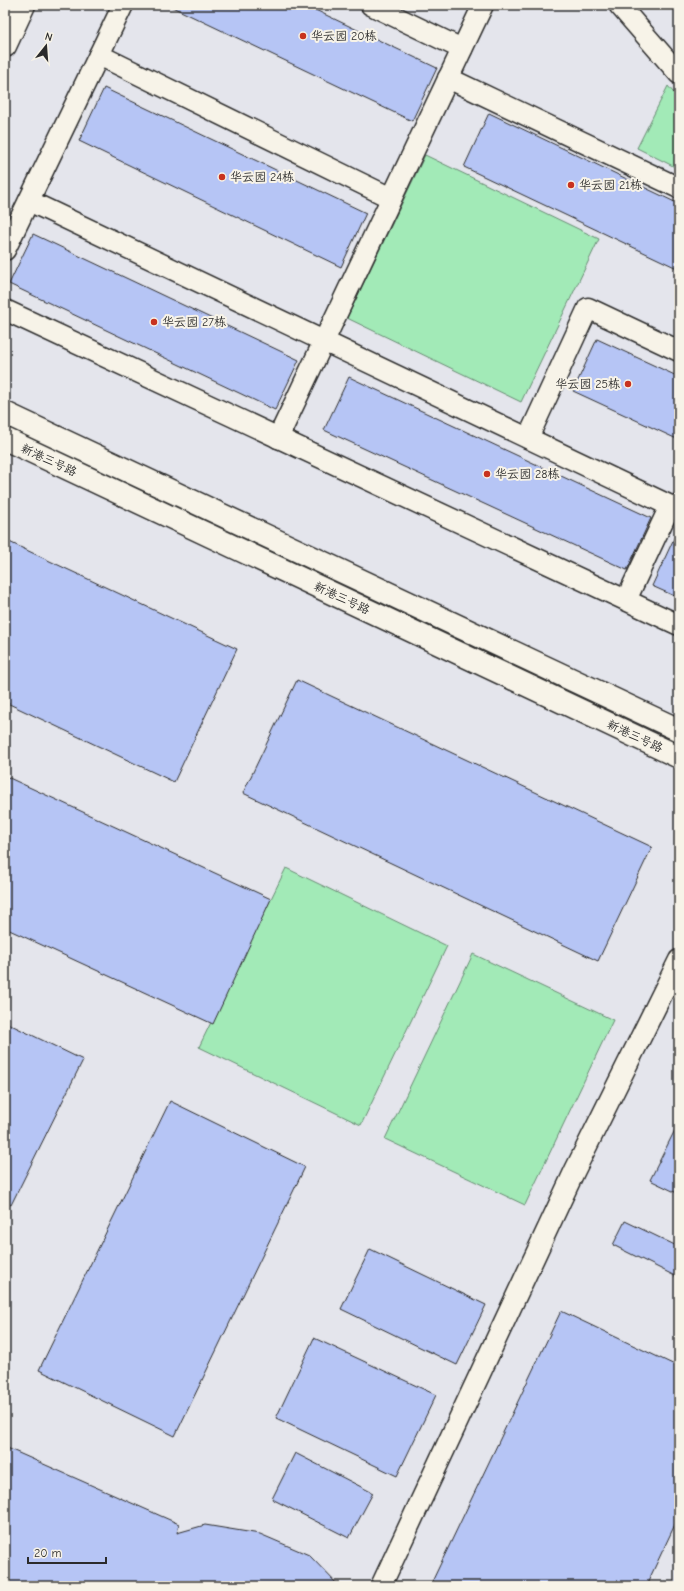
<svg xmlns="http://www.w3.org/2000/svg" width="684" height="1591" font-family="'Comic Neue','LXGW WenKai TC',sans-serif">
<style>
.green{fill:#a2eab7;stroke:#668a71}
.building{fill:#b6c5f5;stroke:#2b2b2b}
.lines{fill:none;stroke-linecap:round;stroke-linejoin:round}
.street-casing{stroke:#2b2b2b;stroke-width:23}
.secondary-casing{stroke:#2b2b2b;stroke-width:25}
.street{stroke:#f7f3e8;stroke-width:20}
.secondary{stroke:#f7f3e8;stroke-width:22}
.poi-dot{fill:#c8321e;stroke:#f7f3e8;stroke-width:1.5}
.labels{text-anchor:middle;stroke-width:4;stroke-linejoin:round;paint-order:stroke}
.poi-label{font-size:12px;fill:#2b2b2b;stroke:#f7f3e8;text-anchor:start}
.street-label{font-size:12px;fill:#2b2b2b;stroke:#f7f3e8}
</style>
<rect width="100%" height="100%" fill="#e4e5ec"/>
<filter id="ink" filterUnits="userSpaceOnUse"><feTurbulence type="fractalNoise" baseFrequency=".025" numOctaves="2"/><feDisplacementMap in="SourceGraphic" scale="8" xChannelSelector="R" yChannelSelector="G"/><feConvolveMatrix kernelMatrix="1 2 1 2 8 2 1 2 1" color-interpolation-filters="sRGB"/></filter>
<g filter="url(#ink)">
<g class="green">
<polygon points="668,86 679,99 679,169 637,148"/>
<polygon points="425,155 599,239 521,402 347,318"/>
<polygon points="286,868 447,946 361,1125 199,1047"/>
<polygon points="473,954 613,1020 525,1205 385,1139"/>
</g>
<g class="building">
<polygon points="168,5 305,5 437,68 412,121"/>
<polygon points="104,88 366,213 341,267 79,141"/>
<polygon points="489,113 679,204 679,269 464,167"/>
<polygon points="33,234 299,360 275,410 9,284"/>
<polygon points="597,339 679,377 679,440 573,391"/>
<polygon points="349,377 651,518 627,570 324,430"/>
<polygon points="676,534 679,536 679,598 652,586"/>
<polygon points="5,540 237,649 174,782 5,702"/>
<polygon points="297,680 652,847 598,961 243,793"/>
<polygon points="5,776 271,899 213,1024 5,928"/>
<polygon points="5,1022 83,1060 11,1205 5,1202"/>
<polygon points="170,1101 305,1167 175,1436 39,1370"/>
<polygon points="679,1122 679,1194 650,1180"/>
<polygon points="625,1221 679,1247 679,1278 613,1245"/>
<polygon points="370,1249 486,1305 457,1365 341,1309"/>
<polygon points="561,1311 679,1367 679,1516 646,1586 430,1586"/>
<polygon points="314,1338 436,1395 397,1476 276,1418"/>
<polygon points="5,1447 179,1524 177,1533 205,1525 260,1534 309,1555 339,1586 5,1586"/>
<polygon points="295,1453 373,1493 349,1538 272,1499"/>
</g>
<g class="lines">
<defs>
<g id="street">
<polyline points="371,5 462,49"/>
<polyline points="619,5 679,74"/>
<polyline points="99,55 391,198"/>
<polyline points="448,78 679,188"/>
<polyline points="29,201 679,510"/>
<polyline points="5,250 123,5"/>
<polyline points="5,310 679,625"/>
<polyline points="278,438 483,5"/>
<polyline points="528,438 588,308 679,351"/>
<polyline points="626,600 670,506"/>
<polyline points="381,1586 575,1170 679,960"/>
</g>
<g id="secondary">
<polyline points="5,46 24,5"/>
<polyline points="5,413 679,730"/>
<polyline points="5,439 679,757"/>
</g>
</defs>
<use href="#street" class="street-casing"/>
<use href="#secondary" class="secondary-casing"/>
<use href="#street" class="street"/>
<use href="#secondary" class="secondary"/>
</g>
</g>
<g class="poi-dot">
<circle cx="303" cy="36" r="4"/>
<circle cx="222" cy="177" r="4"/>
<circle cx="571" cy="185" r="4"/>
<circle cx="154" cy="322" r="4"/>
<circle cx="628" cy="384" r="4"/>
<circle cx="487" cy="474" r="4"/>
</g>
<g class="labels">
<g class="poi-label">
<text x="311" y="40">华云园 20栋</text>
<text x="230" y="181">华云园 24栋</text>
<text x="579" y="189">华云园 21栋</text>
<text x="162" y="326">华云园 27栋</text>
<text x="620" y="388" text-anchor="end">华云园 25栋</text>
<text x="495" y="478">华云园 28栋</text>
</g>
<g class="street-label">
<text transform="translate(49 460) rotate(25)" y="4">新港三号路</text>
<text transform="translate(342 598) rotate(25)" y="4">新港三号路</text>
<text transform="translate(635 736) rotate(25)" y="4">新港三号路</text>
</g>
</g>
<rect width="684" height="1591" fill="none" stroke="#f7f3e8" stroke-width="20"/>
<rect x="10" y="10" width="664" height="1571" fill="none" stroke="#2b2b2b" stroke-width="1.5" filter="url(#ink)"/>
<g transform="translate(46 46) rotate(17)" stroke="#f7f3e8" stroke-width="3" paint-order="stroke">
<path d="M0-3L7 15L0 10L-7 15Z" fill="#2b2b2b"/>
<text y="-6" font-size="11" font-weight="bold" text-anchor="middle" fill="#2b2b2b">N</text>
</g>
<path d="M28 1557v6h78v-6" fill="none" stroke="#2b2b2b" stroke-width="2"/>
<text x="34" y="1557" font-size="12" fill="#2b2b2b" stroke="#f7f3e8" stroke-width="3" paint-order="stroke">20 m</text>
</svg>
